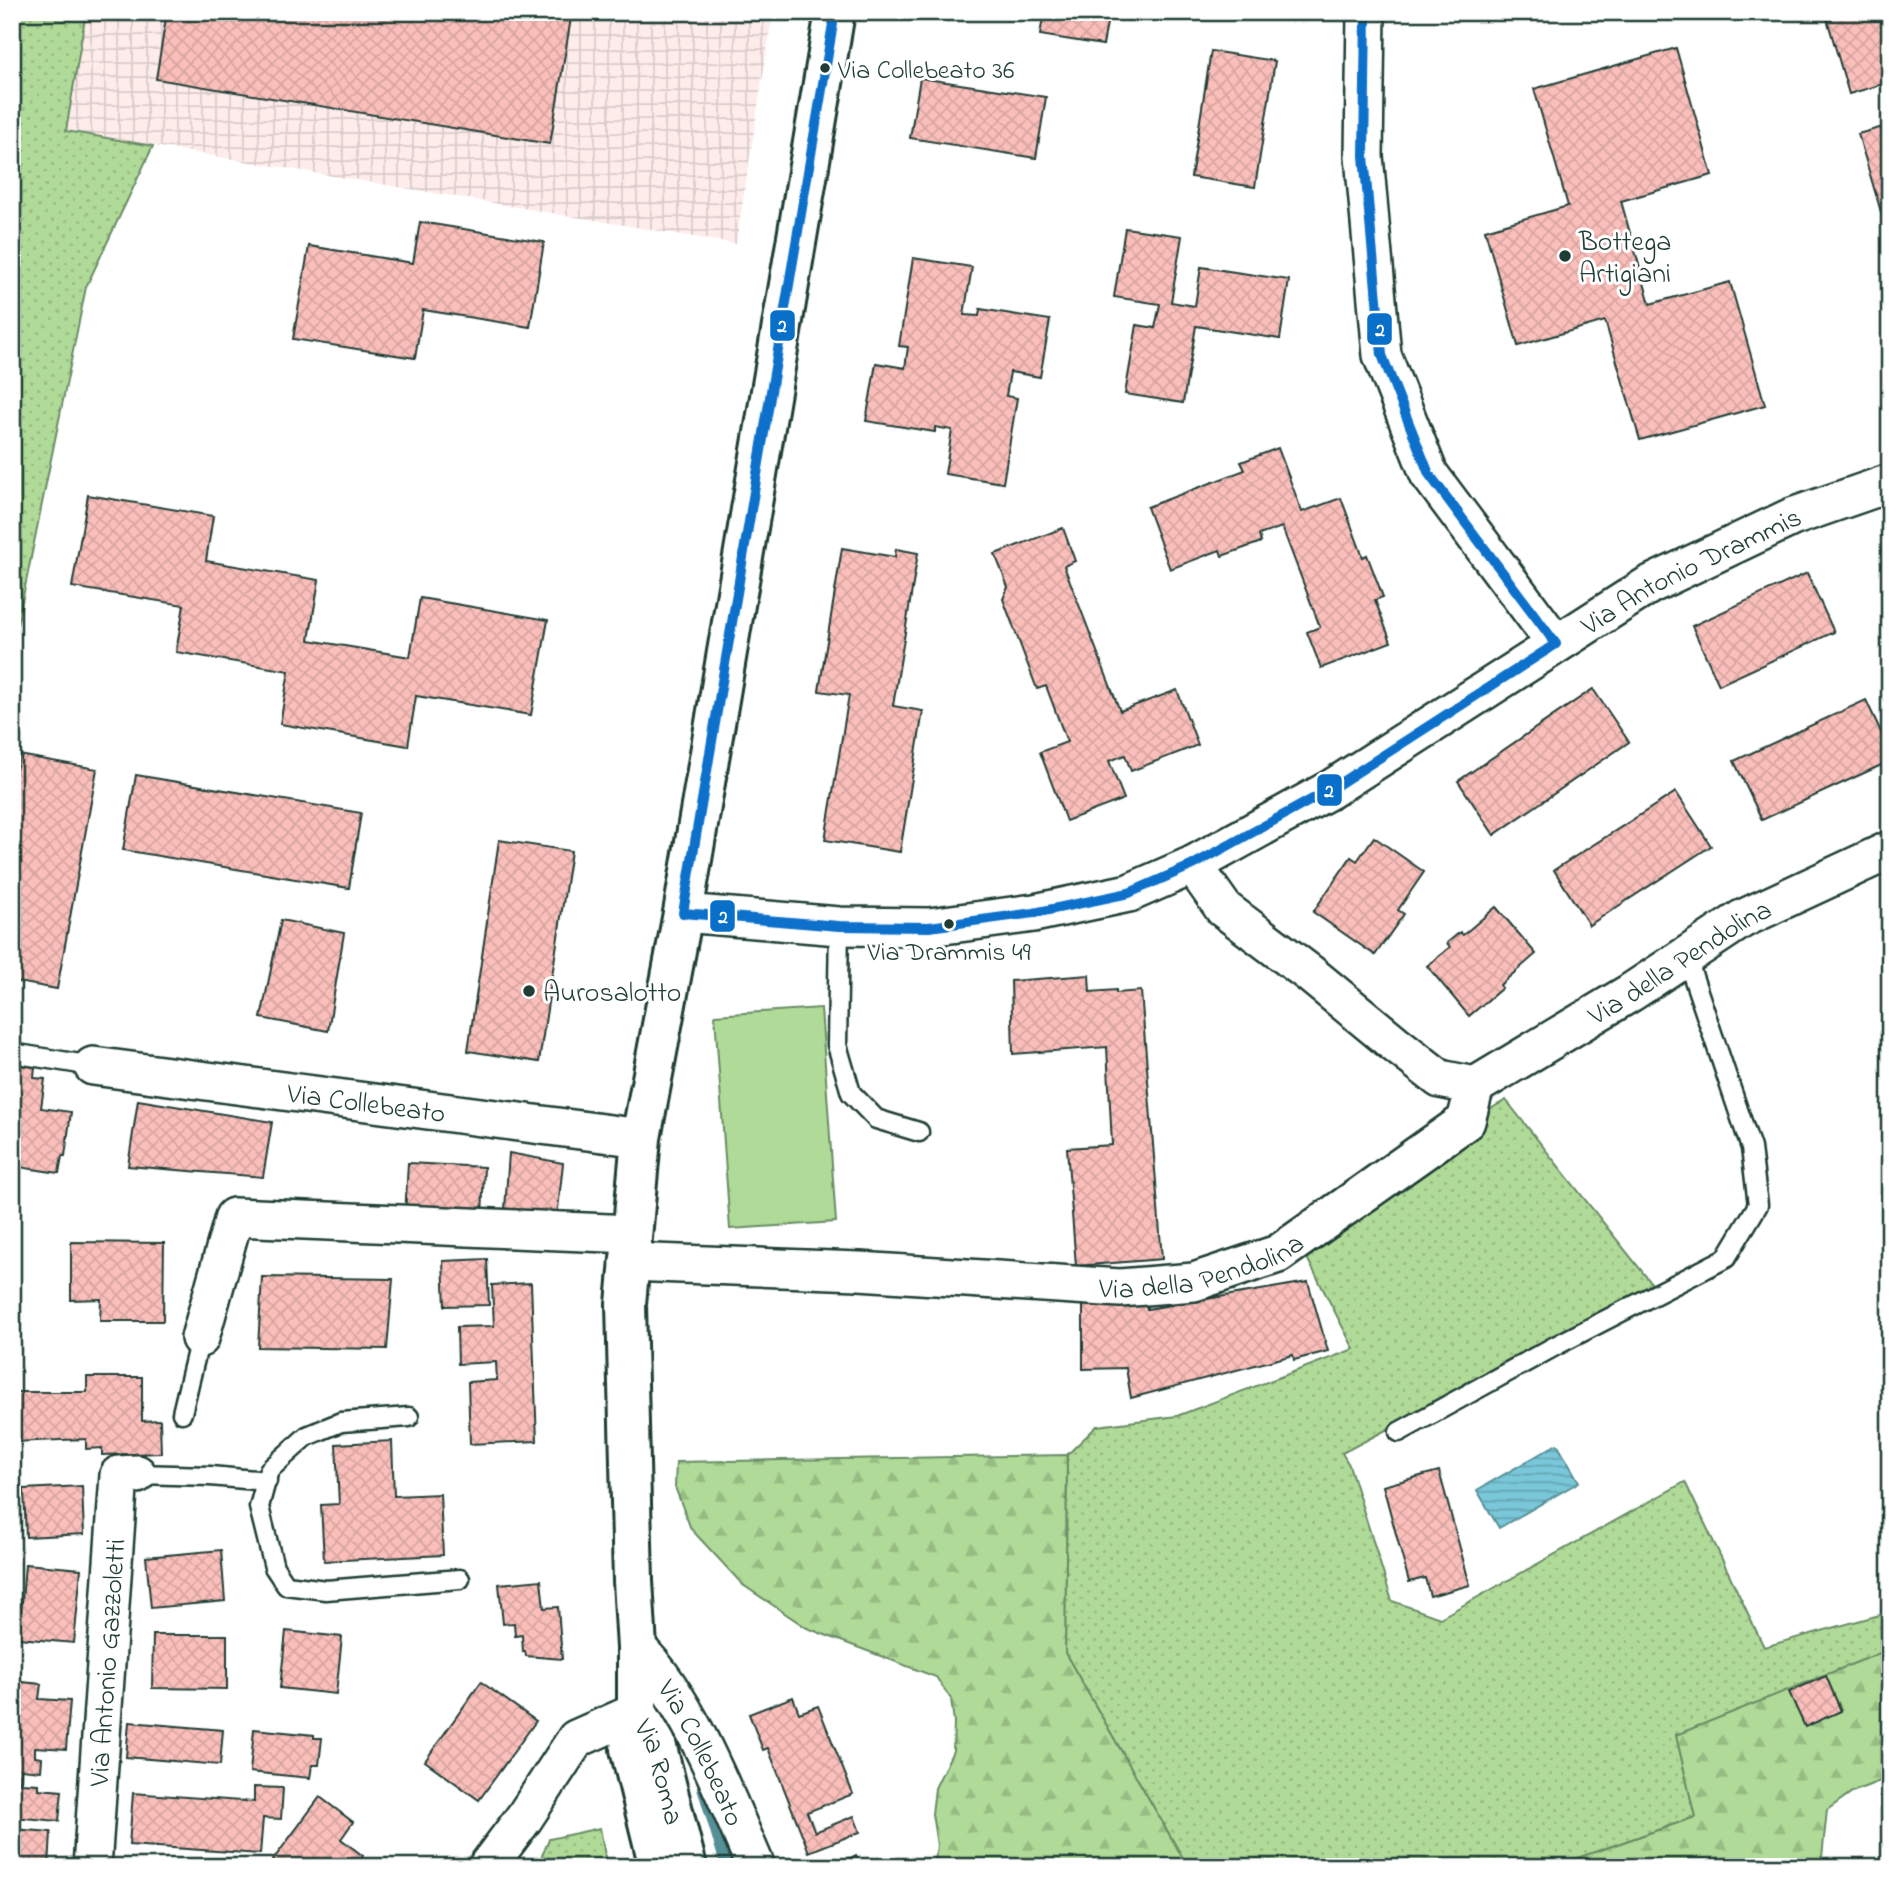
<svg xmlns="http://www.w3.org/2000/svg" width="1902" height="1879" font-family="'Indie Flower',sans-serif">
<style>
.industrial{fill:url(#industrial-grid)}
.green{fill:url(#green-dots);stroke:#688c66;stroke-width:2}
.forest{fill:url(#forest-firs);stroke:#688c66;stroke-width:2}
.pitch{fill:#b0da97;stroke:#688c66;stroke-width:2}
.water{fill:url(#water-rules);stroke:#569097;stroke-width:2}
.lines{fill:none;stroke-linecap:round;stroke-linejoin:round}
.stream{stroke:#569097;stroke-width:12}
.building{fill:url(#building-cross-hatch);stroke:#1f3d34;stroke-width:2}
.lane-casing{stroke:#1f3d34;stroke-width:23}
.street-casing{stroke:#1f3d34;stroke-width:42}
.secondary-casing{stroke:#1f3d34;stroke-width:44}
.lane{stroke:#fff;stroke-width:18}
.street{stroke:#fff;stroke-width:37}
.secondary{stroke:#fff;stroke-width:38}
.bus-1-casing{stroke:#fff;stroke-width:16}
.bus-1{stroke:#0970ca;stroke-width:10}
.bus-dot{fill:#1f3d34;stroke:#fff;stroke-width:2.5}
.labels{text-anchor:middle;stroke-width:6;stroke-linejoin:round;paint-order:stroke}
.bus-label{font-size:26px;fill:#1f3d34;stroke:#fff;text-anchor:start}
.poi-label{font-size:28px;fill:#1f3d34;stroke:#fff;text-anchor:start}
.street-label{font-size:28px;fill:#1f3d34;stroke:#fff}
.line-badge{stroke:#fff;stroke-width:2.5}
.badge-label{font-size:19px;text-anchor:middle;font-weight:bold;fill:#fff}
</style>
<defs>
<pattern id="industrial-grid" width="8" height="8" patternUnits="userSpaceOnUse" patternTransform="scale(1.75)"><rect width="8" height="8" fill="#feeceb"/><path d="M0 4h8M4 0v8" fill="none" stroke="#d9cbca"/></pattern>
<pattern id="green-dots" width="8" height="8" patternUnits="userSpaceOnUse" patternTransform="scale(1.75)"><rect width="8" height="8" fill="#b0da97"/><path d="M2 2h.1M6 6h.1" fill="none" stroke="#97bc83" stroke-width="1.8" stroke-linecap="round"/></pattern>
<pattern id="forest-firs" width="22" height="20" patternUnits="userSpaceOnUse" patternTransform="scale(1.75)"><rect width="22" height="20" fill="#b0da97"/><path d="M5 1l3.5 6h-7zM16 11l3.5 6h-7z" fill="#97bc83"/></pattern>
<pattern id="water-rules" width="6" height="5" patternUnits="userSpaceOnUse" patternTransform="scale(1.75)"><rect width="6" height="5" fill="#7ac7d9"/><path d="M0 2.5h6" fill="none" stroke="#63a3b1"/></pattern>
<pattern id="building-cross-hatch" width="8" height="8" patternUnits="userSpaceOnUse" patternTransform="scale(1.75)"><rect width="8" height="8" fill="#fbbfbb"/><path d="M0 0l8 8M0 8l8-8" fill="none" stroke="#d7a5a1"/></pattern>
</defs>
<rect width="100%" height="100%" fill="#fff"/>
<filter id="ink" filterUnits="userSpaceOnUse"><feTurbulence type="fractalNoise" baseFrequency=".0143" numOctaves="2"/><feDisplacementMap in="SourceGraphic" scale="14" xChannelSelector="R" yChannelSelector="G"/><feConvolveMatrix kernelMatrix="1 2 1 2 8 2 1 2 1" color-interpolation-filters="sRGB"/></filter>
<g filter="url(#ink)">
<polygon class="industrial" points="86,12 773,12 736,244 66,131"/>
<g class="green">
<polygon points="12,12 86,12 66,131 153,146 86,287 12,651"/>
<polygon points="1506,1100 1656,1289 1342,1453 1349,1465 1392,1601 1440,1618 1685,1482 1764,1647 1890,1612 1890,1649 1676,1735 1695,1817 1552,1867 1188,1867 1065,1653 1067,1455 1097,1426 1177,1416 1354,1349 1290,1225"/>
<polygon points="600,1828 607,1867 537,1867 549,1839"/>
</g>
<g class="forest">
<polygon points="1067,1455 1065,1653 1188,1867 934,1867 937,1845 932,1814 935,1788 953,1751 954,1722 951,1699 936,1677 807,1628 743,1585 691,1529 675,1487 676,1462"/>
<polygon points="1890,1649 1890,1777 1852,1792 1827,1810 1821,1867 1552,1867 1695,1817 1676,1735"/>
</g>
<polygon class="pitch" points="821,1008 836,1222 730,1229 715,1015"/>
<polygon class="water" points="1557,1444 1579,1482 1499,1528 1477,1490"/>
<g class="lines">
<polyline class="stream" points="703,1787 727,1867"/>
</g>
<g class="building">
<polygon points="167,12 572,12 550,144 156,79"/>
<polygon points="1044,12 1109,12 1103,45 1040,35"/>
<polygon points="1825,12 1890,12 1890,82 1849,94"/>
<polygon points="1676,48 1712,175 1621,201 1650,304 1730,282 1765,405 1640,440 1605,321 1518,346 1485,230 1568,206 1534,89"/>
<polygon points="1211,51 1275,61 1255,187 1191,177"/>
<polygon points="920,78 1046,97 1036,158 910,138"/>
<polygon points="1890,125 1890,220 1884,222 1858,134"/>
<polygon points="420,222 544,242 530,327 423,310 415,358 293,339 309,246 413,263"/>
<polygon points="1125,228 1182,236 1171,302 1195,306 1201,267 1289,280 1280,339 1196,326 1183,403 1125,394 1137,325 1155,328 1160,304 1114,297"/>
<polygon points="913,258 972,267 964,315 979,316 980,309 1050,320 1040,377 1010,372 1006,396 1017,398 1003,483 945,474 952,430 935,427 935,432 866,421 876,363 905,368 908,347 899,346"/>
<polygon points="1278,448 1302,512 1341,498 1363,557 1367,555 1383,597 1375,600 1391,642 1321,668 1307,632 1320,627 1282,527 1259,535 1261,542 1222,556 1220,550 1170,569 1147,507 1245,470 1241,462"/>
<polygon points="88,495 213,516 206,561 319,580 309,640 410,657 420,598 548,620 531,715 416,696 408,746 280,724 289,671 176,652 184,605 72,587"/>
<polygon points="1063,528 1075,561 1064,566 1120,711 1177,690 1198,745 1131,771 1125,755 1109,761 1124,799 1066,821 1040,752 1067,742 1046,686 1037,689 1003,599 1008,587 995,554"/>
<polygon points="842,548 895,557 896,549 918,553 893,706 923,711 900,852 825,840 849,695 819,691"/>
<polygon points="1807,573 1834,632 1719,685 1692,626"/>
<polygon points="1593,689 1629,742 1494,835 1458,781"/>
<polygon points="1866,700 1890,751 1890,761 1762,820 1734,761"/>
<polygon points="19,755 97,769 57,989 12,981 12,790"/>
<polygon points="136,775 361,813 349,888 123,850"/>
<polygon points="1676,792 1711,846 1589,925 1554,870"/>
<polygon points="1374,837 1424,872 1398,910 1404,914 1375,955 1313,912 1351,857 1357,861"/>
<polygon points="499,840 571,851 539,1062 468,1051"/>
<polygon points="1496,907 1536,954 1500,985 1502,988 1469,1016 1427,966 1450,947 1447,943 1460,932 1463,935"/>
<polygon points="281,920 344,933 328,1031 261,1018"/>
<polygon points="1089,975 1090,992 1116,990 1116,993 1141,991 1162,1259 1076,1266 1067,1148 1112,1145 1107,1047 1013,1054 1011,981"/>
<polygon points="12,1064 35,1067 34,1078 45,1079 41,1108 71,1112 65,1156 62,1156 59,1173 12,1166"/>
<polygon points="138,1100 272,1122 263,1177 128,1166"/>
<polygon points="509,1153 563,1163 556,1228 504,1223"/>
<polygon points="408,1163 484,1167 482,1218 405,1215"/>
<polygon points="71,1242 164,1243 163,1321 100,1321 101,1299 71,1300"/>
<polygon points="487,1259 489,1305 445,1306 443,1261"/>
<polygon points="262,1277 393,1279 387,1349 258,1347"/>
<polygon points="1308,1282 1328,1351 1294,1360 1293,1355 1131,1398 1126,1368 1083,1369 1083,1305 1146,1302 1147,1309"/>
<polygon points="531,1283 537,1441 470,1444 468,1382 497,1380 496,1362 458,1364 457,1327 494,1326 492,1285"/>
<polygon points="87,1377 142,1377 142,1421 160,1420 161,1453 102,1455 102,1448 86,1449 86,1439 12,1442 12,1392 87,1392"/>
<polygon points="392,1441 394,1496 440,1494 443,1555 324,1561 321,1505 339,1504 336,1444"/>
<polygon points="1439,1471 1470,1585 1430,1596 1425,1578 1409,1582 1383,1486"/>
<polygon points="82,1486 84,1534 26,1537 24,1489"/>
<polygon points="221,1550 225,1601 151,1608 146,1557"/>
<polygon points="25,1564 81,1569 74,1643 19,1638"/>
<polygon points="541,1580 544,1608 558,1607 562,1659 526,1656 525,1651 523,1652 522,1635 515,1636 514,1623 503,1624 499,1584"/>
<polygon points="286,1631 342,1637 336,1694 280,1688"/>
<polygon points="153,1635 227,1635 227,1689 152,1688"/>
<polygon points="1826,1676 1841,1711 1805,1727 1789,1692"/>
<polygon points="12,1681 41,1684 39,1699 70,1701 66,1749 35,1747 35,1757 42,1758 41,1771 21,1769 20,1783 39,1784 39,1789 62,1791 59,1821 12,1817"/>
<polygon points="481,1682 536,1721 479,1800 425,1761"/>
<polygon points="793,1697 799,1713 818,1706 853,1794 807,1812 815,1832 854,1816 860,1832 809,1852 768,1748 763,1750 749,1714"/>
<polygon points="129,1722 223,1730 220,1765 126,1757"/>
<polygon points="254,1729 314,1735 314,1738 322,1738 319,1765 312,1765 310,1778 250,1772"/>
<polygon points="254,1787 283,1788 281,1819 263,1818 260,1854 129,1845 133,1793 254,1802"/>
<polygon points="320,1797 353,1822 341,1839 363,1856 355,1867 283,1867 273,1860"/>
<polygon points="12,1829 51,1832 49,1867 12,1867"/>
<polygon points="856,1856 859,1867 819,1867"/>
</g>
<g class="lines">
<defs>
<g id="lane">
<polyline points="839,926 837,1045 851,1093 876,1119 919,1132"/>
<polyline points="12,1053 93,1066"/>
<polyline points="182,1413 200,1338"/>
<polyline points="409,1417 341,1422 307,1436 269,1470 259,1507 274,1567 286,1585 326,1590 460,1579"/>
<polyline points="1399,1432 1557,1345 1726,1258 1758,1205 1751,1148 1686,956"/>
<polyline points="137,1474 210,1476 267,1481"/>
</g>
<g id="street">
<polyline points="1366,12 1364,156 1382,355 1429,474 1556,644"/>
<path id="s1" d="M1193,865l31,44 85,64 85,70 46,36 35,7 155,-93 112,-74 148,-69"/>
<path id="s2" d="M683,913l156,13 90,1 105,-14 95,-20 64,-28 138,-76 318,-204 143,-68 98,-34"/>
<path id="s3" d="M93,1066l548,72"/>
<path id="s4" d="M629,1262l230,9 261,17 74,-6 84,-28 188,-133 9,-35"/>
<polyline points="200,1338 234,1217 632,1234"/>
<path id="s5" d="M637,1648c51,50 90,152 119,219"/>
<path id="s6" d="M92,1867l27,-392 18,-1"/>
<polyline points="487,1867 524,1818 576,1739 637,1712"/>
</g>
<g id="secondary">
<path id="s7" d="M637,1712l19,32 31,123"/>
<polyline points="659,1867 630,1749 637,1712 637,1648 633,1581 626,1304 641,1138 683,913 835,12"/>
</g>
</defs>
<use href="#lane" class="lane-casing"/>
<use href="#street" class="street-casing"/>
<use href="#secondary" class="secondary-casing"/>
<use href="#lane" class="lane"/>
<use href="#street" class="street"/>
<use href="#secondary" class="secondary"/>
<defs>
<polyline id="bus-1" points="835,12 683,913 839,926 929,927 1034,913 1129,893 1193,865 1331,789 1556,644 1429,474 1382,355 1364,156 1366,12"/>
</defs>
<use href="#bus-1" class="bus-1-casing"/>
<use href="#bus-1" class="bus-1"/>
</g>
</g>
<g class="bus-dot">
<circle cx="825" cy="68" r="6"/>
<circle cx="1565" cy="256" r="7"/>
<circle cx="949" cy="924" r="6"/>
<circle cx="529" cy="991" r="7"/>
</g>
<g class="labels">
<g class="bus-label">
<text x="838" y="78">Via Collebeato 36</text>
<text x="949" y="960" text-anchor="middle">Via Drammis 49</text>
</g>
<g class="poi-label">
<text x="1579" y="250">Bottega<tspan x="1579" dy="32">Artigiani</tspan></text>
<text x="543" y="1001">Aurosalotto</text>
</g>
<g class="street-label">
<text dy="10" stroke="none"><textPath href="#s2" startOffset="1099">Via Antonio Drammis</textPath></text>
<text dy="10" stroke="none"><textPath href="#s1" startOffset="604">Via della Pendolina</textPath></text>
<text dy="10" stroke="none"><textPath href="#s3" startOffset="276">Via Collebeato</textPath></text>
<text dy="10" stroke="none"><textPath href="#s4" startOffset="576">Via della Pendolina</textPath></text>
<text dy="10" stroke="none"><textPath href="#s6" startOffset="205">Via Antonio Gazzoletti</textPath></text>
<text dy="10" stroke="none"><textPath href="#s5" startOffset="124">Via Collebeato</textPath></text>
<text dy="10" stroke="none"><textPath href="#s7" startOffset="65">Via Roma</textPath></text>
</g>
</g>
<g class="line-badge">
<rect x="769" y="309" width="27" height="33" rx="7" fill="#0970ca"/>
<rect x="1366" y="312" width="27" height="34" rx="7" fill="#0970ca"/>
<rect x="1316" y="773" width="27" height="34" rx="7" fill="#0970ca"/>
<rect x="709" y="899" width="27" height="34" rx="7" fill="#0970ca"/>
</g>
<g class="badge-label">
<text x="782" y="332">2</text>
<text x="1380" y="336">2</text>
<text x="1329" y="797">2</text>
<text x="723" y="923">2</text>
</g>
<rect width="1902" height="1879" fill="none" stroke="#fff" stroke-width="42"/>
<rect x="21" y="21" width="1860" height="1837" fill="none" stroke="#1f3d34" stroke-width="2.5" filter="url(#ink)"/>
</svg>
